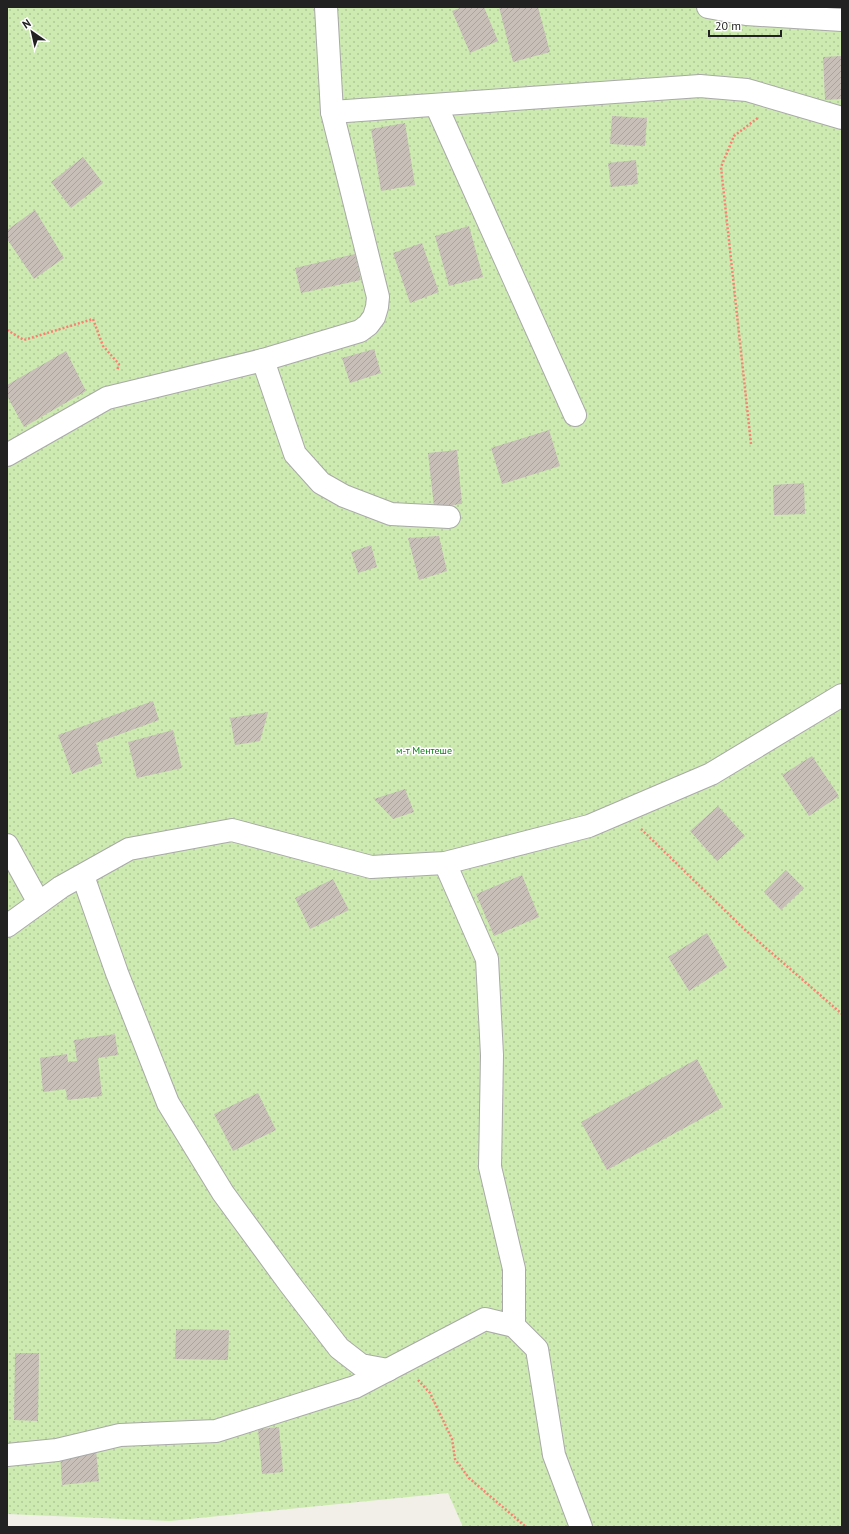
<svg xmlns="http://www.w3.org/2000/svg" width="849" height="1534" font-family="'PT Sans',sans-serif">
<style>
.garden{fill:url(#garden-dots)}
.building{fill:url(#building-hatch)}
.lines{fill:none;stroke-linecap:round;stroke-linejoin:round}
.minor-casing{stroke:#a9a9a9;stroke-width:24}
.path{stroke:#fa8072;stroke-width:2.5;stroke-dasharray:2 2;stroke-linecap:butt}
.minor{stroke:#fff;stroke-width:22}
.labels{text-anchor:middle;stroke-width:3;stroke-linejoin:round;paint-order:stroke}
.park-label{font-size:10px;fill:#0c8416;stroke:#fff}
</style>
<defs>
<pattern id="garden-dots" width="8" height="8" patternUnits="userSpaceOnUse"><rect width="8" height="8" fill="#cdebb0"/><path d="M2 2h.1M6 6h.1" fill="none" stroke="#b0c997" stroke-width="1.8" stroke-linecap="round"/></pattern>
<pattern id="building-hatch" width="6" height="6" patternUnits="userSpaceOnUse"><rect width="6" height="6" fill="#c7bfb8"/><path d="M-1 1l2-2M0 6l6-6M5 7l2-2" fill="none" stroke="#aba49e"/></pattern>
</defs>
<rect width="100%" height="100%" fill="#f2efe9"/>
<polygon class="garden" points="7,7 842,7 842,1527 463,1527 448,1493 170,1521 7,1514"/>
<g class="building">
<polygon points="462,7 484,7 498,41 470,53 452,11"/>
<polygon points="499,7 538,7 550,52 513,62"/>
<polygon points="842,56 842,99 825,100 823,57"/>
<polygon points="612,116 647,118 645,146 610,144"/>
<polygon points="405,123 415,185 381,191 371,129"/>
<polygon points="83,157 103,183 71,208 51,182"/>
<polygon points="636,160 638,184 611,187 608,163"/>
<polygon points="35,210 64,258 34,279 7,239 7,230"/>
<polygon points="469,226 483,277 449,286 435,236"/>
<polygon points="422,243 439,292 410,303 393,253"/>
<polygon points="355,254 361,280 301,293 295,268"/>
<polygon points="374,349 381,373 350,383 342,358"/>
<polygon points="66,351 86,391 24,427 7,396 7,385"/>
<polygon points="549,430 560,466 502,484 491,448"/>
<polygon points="457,450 462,504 434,507 428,453"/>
<polygon points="804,483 805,514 774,515 773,485"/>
<polygon points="439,536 447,571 419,580 408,538"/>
<polygon points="371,545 377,567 358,573 351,552"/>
<polygon points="153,701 159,720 96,743 102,763 72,774 58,735"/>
<polygon points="268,712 260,741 235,745 230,718"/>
<polygon points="173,730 182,768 137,778 128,742"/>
<polygon points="812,756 839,796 809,816 782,775"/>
<polygon points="405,789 414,812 393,819 374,799"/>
<polygon points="718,806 745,836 717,861 690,831"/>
<polygon points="786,870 804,888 781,910 764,892"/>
<polygon points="522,875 539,917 494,936 476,894"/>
<polygon points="333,879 349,910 310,929 295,898"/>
<polygon points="707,933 727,967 689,991 668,957"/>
<polygon points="115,1034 118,1055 98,1058 102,1096 67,1100 66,1089 43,1092 40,1058 67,1054 68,1062 77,1061 74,1040"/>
<polygon points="697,1059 723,1107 607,1170 581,1122"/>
<polygon points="258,1093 276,1130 233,1151 214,1114"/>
<polygon points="176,1329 229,1330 228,1360 175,1359"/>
<polygon points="15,1353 39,1353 38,1421 14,1420"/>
<polygon points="279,1427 283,1472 262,1474 258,1429"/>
<polygon points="96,1450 99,1481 62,1485 60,1453"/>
</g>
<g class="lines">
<defs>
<g id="minor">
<polyline points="708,7 746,14 842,20"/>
<polyline points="436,105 575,415"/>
<polyline points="332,112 700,86 747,90 842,118"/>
<polyline points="263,360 295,454 321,483 344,496 391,514 449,517"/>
<polyline points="7,455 107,398 263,360 360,331 368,325 374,317 377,307 378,297 332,112 326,7"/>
<polyline points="7,845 39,903"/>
<polyline points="445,863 487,959 492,1055 490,1167 514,1269 514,1326"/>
<polyline points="83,876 117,973 168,1103 223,1193 289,1283 339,1348 361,1365 388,1370"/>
<polyline points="7,926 61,887 129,849 232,830 371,867 445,863 589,826 711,774 842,695"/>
<polyline points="7,1455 57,1450 120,1435 216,1431 355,1387 485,1319 514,1326 537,1349 554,1455 581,1527"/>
</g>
</defs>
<use href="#minor" class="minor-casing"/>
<g class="path">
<polyline points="7,330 24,340 93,319 103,346 119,364 117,371"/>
<polyline points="751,444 721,167 734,136 759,117"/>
<polyline points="641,829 743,928 842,1014"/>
<polyline points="418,1380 430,1393 452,1439 455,1459 469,1478 526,1527"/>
</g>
<use href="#minor" class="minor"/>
</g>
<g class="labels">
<g class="park-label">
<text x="424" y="754">м-т Ментeше</text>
</g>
</g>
<rect width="849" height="1534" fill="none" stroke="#222222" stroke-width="16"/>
<g transform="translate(32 32) rotate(326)" stroke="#ffffff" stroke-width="3" paint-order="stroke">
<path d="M0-3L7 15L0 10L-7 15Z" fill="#222222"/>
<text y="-6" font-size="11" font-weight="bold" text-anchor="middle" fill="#222222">N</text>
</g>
<path d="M709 30v6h72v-6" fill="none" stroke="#222222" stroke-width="2"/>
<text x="715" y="30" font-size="12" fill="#222222" stroke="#ffffff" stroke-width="3" paint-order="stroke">20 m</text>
</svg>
